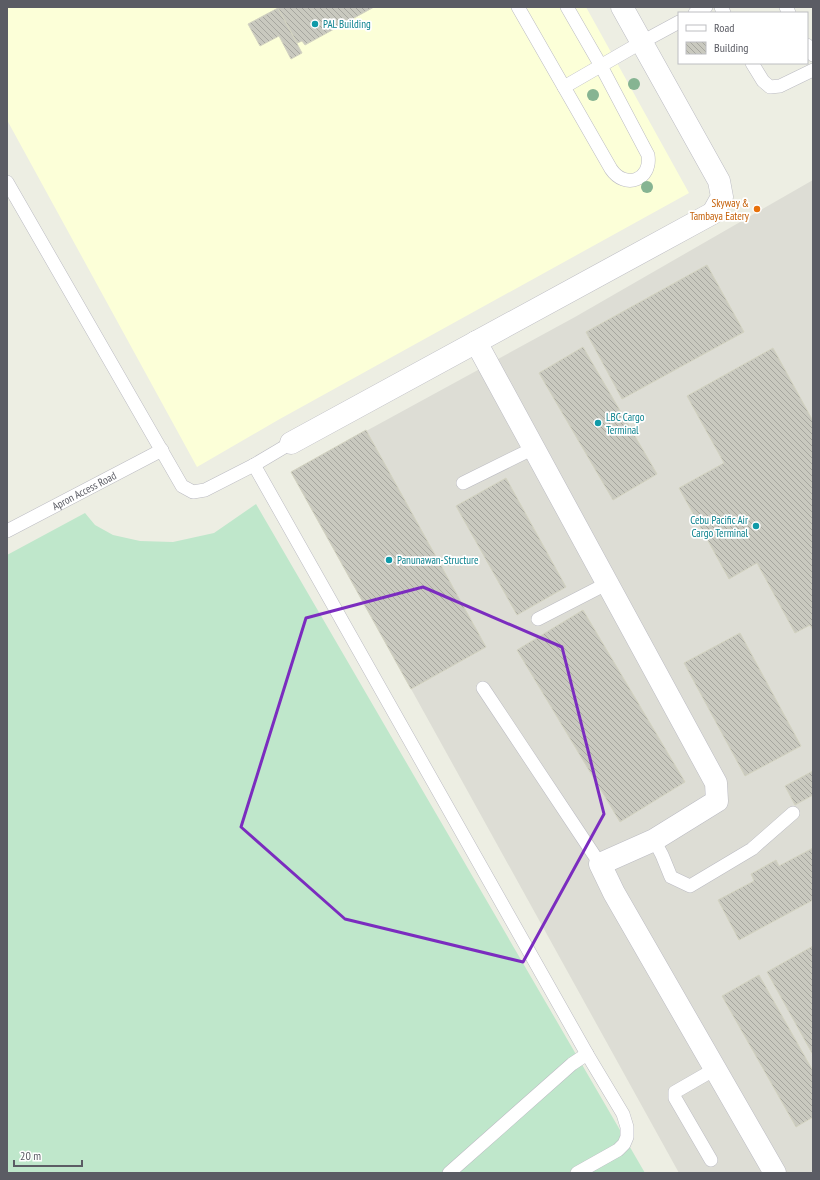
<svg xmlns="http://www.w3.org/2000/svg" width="820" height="1180" font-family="'PT Sans Narrow',sans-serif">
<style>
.commercial{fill:#fcffd8}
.industrial{fill:#ddddd5}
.grass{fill:#bfe7cb}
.building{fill:url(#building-back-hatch);stroke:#d3d3c1}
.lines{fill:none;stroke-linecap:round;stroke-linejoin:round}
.service-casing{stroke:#bbbbc2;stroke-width:14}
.minor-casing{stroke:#bbbbc2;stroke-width:23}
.service{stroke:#fff;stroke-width:13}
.minor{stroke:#fff;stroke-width:22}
.tree{fill:#86b492}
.marked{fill:none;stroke:#7b2cbf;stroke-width:3;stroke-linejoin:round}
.culture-dot{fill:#0f9aa8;stroke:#fff;stroke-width:1.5}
.food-dot{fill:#e8710a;stroke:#fff;stroke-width:1.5}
.labels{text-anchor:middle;stroke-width:3.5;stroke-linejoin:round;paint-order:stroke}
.culture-label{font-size:11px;fill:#0d838f;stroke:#fff;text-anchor:start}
.food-label{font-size:11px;fill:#c56008;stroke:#fff;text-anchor:end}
.street-label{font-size:11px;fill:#5b5c64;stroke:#fff}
</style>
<defs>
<pattern id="building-back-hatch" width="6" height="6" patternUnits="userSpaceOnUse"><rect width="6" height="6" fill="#c9c9bf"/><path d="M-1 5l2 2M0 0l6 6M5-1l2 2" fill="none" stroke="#a6a69f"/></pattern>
</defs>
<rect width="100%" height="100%" fill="#edeee3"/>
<polygon class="commercial" points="7,7 586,7 689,193 278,420 197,467 7,120"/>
<polygon class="industrial" points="813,180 813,1173 679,1173 291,472 575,317"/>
<polygon class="grass" points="256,504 645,1173 7,1173 7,555 85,513 95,525 113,535 140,541 173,542 214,533"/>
<g class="building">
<polygon points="279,7 374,7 305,45 302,41 297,43 278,8"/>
<polygon points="278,8 302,53 291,59 279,36 260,46 248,24"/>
<polygon points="707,265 744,332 622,399 586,332"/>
<polygon points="583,347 657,474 613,500 539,373"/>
<polygon points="773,348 813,421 813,630 810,625 795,633 757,563 729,579 679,488 724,463 687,396"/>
<polygon points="366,430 486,647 411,689 291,472"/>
<polygon points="506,478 566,587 517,615 456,506"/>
<polygon points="583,610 685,782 620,822 517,650"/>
<polygon points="740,633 801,746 745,776 684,663"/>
<polygon points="813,771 813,795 795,805 785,786"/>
<polygon points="813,848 813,900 739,940 718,900 754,881 751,874 776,860 779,866"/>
<polygon points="813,946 813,1055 767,972"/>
<polygon points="759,975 813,1071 813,1117 796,1127 722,996"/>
</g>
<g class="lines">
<defs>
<g id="service">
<path d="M518,7l93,162c14,21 41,11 37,-14l-47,-89 -34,-59"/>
<polyline points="721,7 724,13"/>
<polyline points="786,7 789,13"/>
<polyline points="695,13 706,7"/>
<polyline points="807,45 813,55"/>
<polyline points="752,63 763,81 770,87 780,86 813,70"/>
<polyline points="564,87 642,42 679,22"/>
<polyline points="7,182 182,486 193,492 205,490 254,465 291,443"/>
<polyline points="254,465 587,1054 623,1114 627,1127 627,1137 624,1144 618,1150 577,1173"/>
<polyline points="463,483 534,448"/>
<path id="s1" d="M7,531l155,-81"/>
<polyline points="538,619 608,583"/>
<polyline points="483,688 600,864"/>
<polyline points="654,840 662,855 671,877 690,886 752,849 793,813"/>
<polyline points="711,1160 675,1098 675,1092 715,1069"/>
<polyline points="449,1173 572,1064 587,1054"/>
</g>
<g id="minor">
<polyline points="476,342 716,783 717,801 654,840 600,864 614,893 775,1173"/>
<polyline points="291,443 713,213 722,197 719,181 622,7"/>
</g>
</defs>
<use href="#service" class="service-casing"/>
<use href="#minor" class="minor-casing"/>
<use href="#service" class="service"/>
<use href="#minor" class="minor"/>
</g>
<g class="tree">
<circle cx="634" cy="84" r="6"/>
<circle cx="593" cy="95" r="6"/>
<circle cx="647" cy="187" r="6"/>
</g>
<path class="marked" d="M423,587l139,60 42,167 -81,148 -178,-43 -104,-92 65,-209z"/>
<g class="culture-dot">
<circle cx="315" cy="24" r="4"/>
<circle cx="598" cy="423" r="4"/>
<circle cx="756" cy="526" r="4"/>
<circle cx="389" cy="560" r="4"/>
</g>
<circle class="food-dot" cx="757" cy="209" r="4"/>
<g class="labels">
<g class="culture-label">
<text x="323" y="28">PAL Building</text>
<text x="606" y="421">LBC Cargo<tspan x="606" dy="13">Terminal</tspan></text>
<text x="748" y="524" text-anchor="end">Cebu Pacific Air<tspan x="748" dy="13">Cargo Terminal</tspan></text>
<text x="397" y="564">Panunawan-Structure</text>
</g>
<g class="food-label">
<text x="749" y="207">Skyway &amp;<tspan x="749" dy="13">Tambaya Eatery</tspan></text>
</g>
<g class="street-label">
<text dy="4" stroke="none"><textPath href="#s1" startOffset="87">Apron Access Road</textPath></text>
</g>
</g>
<rect width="820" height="1180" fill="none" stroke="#5b5c64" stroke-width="16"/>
<rect x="678" y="12" width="130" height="52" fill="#ffffff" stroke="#bdbec1"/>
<rect x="686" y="25" width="20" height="6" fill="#ffffff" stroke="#bdbec1"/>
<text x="714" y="32" font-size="12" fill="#5b5c64">Road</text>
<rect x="686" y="42" width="20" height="12" fill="url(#building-back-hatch)" stroke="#bdbec1"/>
<text x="714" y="52" font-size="12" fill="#5b5c64">Building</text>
<path d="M14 1160v6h68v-6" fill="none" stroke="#5b5c64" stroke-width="2"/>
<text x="20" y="1160" font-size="12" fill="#5b5c64" stroke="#ffffff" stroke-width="3" paint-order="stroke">20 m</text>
</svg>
